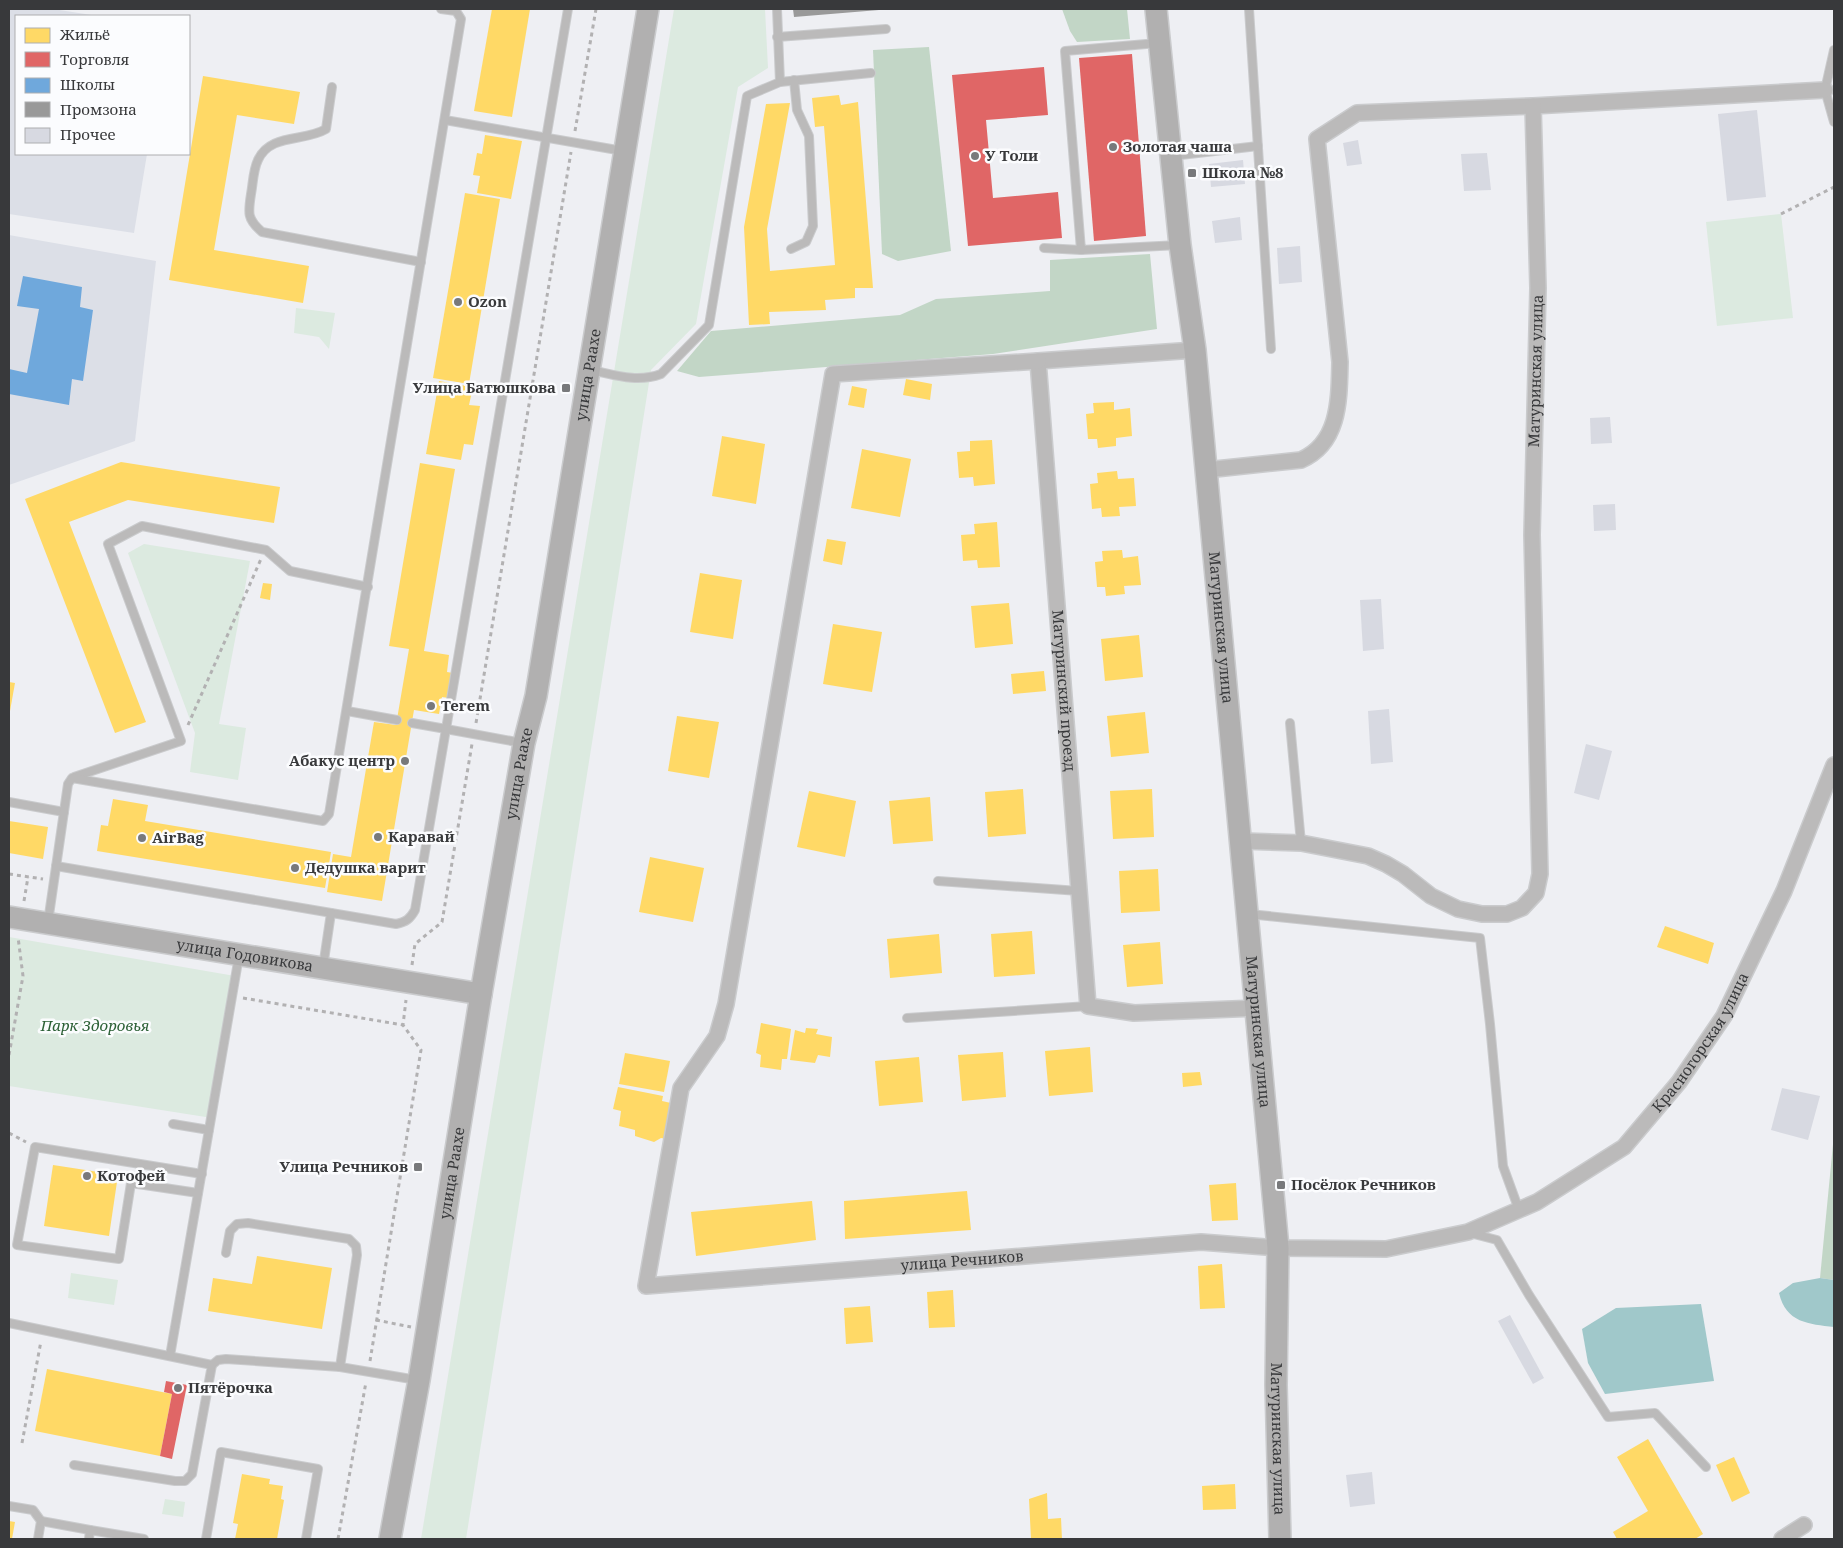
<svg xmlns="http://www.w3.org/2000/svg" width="1843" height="1548" font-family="'Noto Serif',serif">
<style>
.built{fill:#dcdfe7}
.green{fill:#dceae0}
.forest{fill:#c2d6c6}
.water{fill:#a0c8ca}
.homes{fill:#ffd966}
.shops{fill:#e06666}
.schools{fill:#6fa8dc}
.industry{fill:#999}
.building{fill:#d7d9e1}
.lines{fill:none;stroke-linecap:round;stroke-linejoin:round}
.lane-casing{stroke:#cacbcd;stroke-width:10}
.street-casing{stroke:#cacbcd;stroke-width:18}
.secondary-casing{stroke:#cacbcd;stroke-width:24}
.path{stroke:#b2b1b2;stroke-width:3;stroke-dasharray:4 4;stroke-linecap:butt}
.lane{stroke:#bbbaba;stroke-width:8}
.street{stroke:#bbbaba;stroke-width:15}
.secondary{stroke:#b1b0b0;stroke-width:21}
.poi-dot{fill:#78797b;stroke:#fbfcfe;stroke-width:2}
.labels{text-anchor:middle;stroke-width:5;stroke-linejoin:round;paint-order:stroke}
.poi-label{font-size:15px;font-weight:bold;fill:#38393b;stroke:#fbfcfe;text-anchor:start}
.street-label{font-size:15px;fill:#38393b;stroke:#fbfcfe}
.park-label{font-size:15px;font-style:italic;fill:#2c6036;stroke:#fbfcfe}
</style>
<rect width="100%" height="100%" fill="#eeeff3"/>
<g class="built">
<polygon points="9,9 53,9 98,16 16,16 16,154 147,154 134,233 9,214"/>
<polygon points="9,235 156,261 135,441 9,485"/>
</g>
<g class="green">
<polygon points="674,9 765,9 768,68 738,87 696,324 651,370 466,1539 421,1539"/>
<polygon points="1781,214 1793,318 1717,326 1706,222"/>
<polygon points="296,308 335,313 329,349 319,337 294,333"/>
<polygon points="144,544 250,561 219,724 246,728 238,780 190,772 195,733 128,553"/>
<polygon points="9,937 235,976 212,1118 9,1086"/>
<polygon points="71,1273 118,1280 114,1305 68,1298"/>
<polygon points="165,1499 185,1502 183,1517 162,1514"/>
</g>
<g class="forest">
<polygon points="1062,9 1127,9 1130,39 1077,42 1070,31"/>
<polygon points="929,47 951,251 898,261 882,254 873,50"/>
<polygon points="1150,254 1157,329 993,354 699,377 677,371 711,331 900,315 936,299 1050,291 1050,260"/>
<polygon points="1834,1134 1834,1280 1820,1278"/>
</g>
<g class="water">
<path d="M1820,1278l14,2v47c-25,-3 -48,-4 -55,-34l14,-10z"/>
<polygon points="1701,1304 1714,1381 1605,1394 1588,1363 1582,1329 1616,1308"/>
</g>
<g class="homes">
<polygon points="492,9 530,9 512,117 474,111"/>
<polygon points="203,76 300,92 294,124 237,115 214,250 309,266 303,303 169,280"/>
<polygon points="839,95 841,105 858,102 873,288 855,288 855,298 825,300 826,310 769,312 770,324 749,325 744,227 766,104 790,103 767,229 770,271 835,265 824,126 815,127 812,98"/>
<polygon points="485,135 522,141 511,199 477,193 480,176 473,175 477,153 482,154"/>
<polygon points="465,193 500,199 469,384 433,378"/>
<polygon points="906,379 932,384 930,400 903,395"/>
<polygon points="439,381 473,387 469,405 480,406 473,445 464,444 461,460 426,454"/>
<polygon points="852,386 867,389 864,408 848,405"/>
<polygon points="1114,402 1114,410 1130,408 1132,436 1116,438 1116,446 1098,448 1097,439 1088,439 1086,414 1094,413 1093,403"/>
<polygon points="722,436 765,444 756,504 712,496"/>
<polygon points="992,440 995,484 974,486 973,477 959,478 957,452 970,451 970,441"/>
<polygon points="862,449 911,459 900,517 851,508"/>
<polygon points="121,462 280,487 274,523 128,500 69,522 146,722 115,733 25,499"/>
<polygon points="420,463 455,469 424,651 449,655 447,672 453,673 449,698 442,697 439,714 414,710 382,901 327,892 333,854 351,857 374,722 396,725 409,649 389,646"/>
<polygon points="1117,471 1118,479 1134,478 1136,506 1119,507 1120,516 1102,517 1101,508 1092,509 1090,484 1098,483 1097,473"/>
<polygon points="997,522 1000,567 978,568 977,560 963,561 961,535 975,534 974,524"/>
<polygon points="827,539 846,542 842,565 823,561"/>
<polygon points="1122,550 1123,558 1138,556 1141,585 1124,586 1125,594 1106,596 1105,587 1097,587 1095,562 1103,561 1102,551"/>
<polygon points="700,573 742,580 733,639 690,632"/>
<polygon points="263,583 272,584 270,600 260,598"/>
<polygon points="1009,603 1013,644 975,648 971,606"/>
<polygon points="833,624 882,632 872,692 823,684"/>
<polygon points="1139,635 1143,677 1105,681 1101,639"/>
<polygon points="1044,671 1046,691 1013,694 1011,674"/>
<polygon points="9,682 15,683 10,711 9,711"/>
<polygon points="1145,712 1149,753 1111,757 1107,716"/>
<polygon points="677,716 719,722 709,778 668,771"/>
<polygon points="1023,789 1026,834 988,837 985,792"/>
<polygon points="1152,789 1154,837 1113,839 1110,791"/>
<polygon points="809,791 856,801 845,857 797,847"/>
<polygon points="930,797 933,841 893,844 889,801"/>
<polygon points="113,799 148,805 145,821 331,852 325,888 97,851 101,825 108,826"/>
<polygon points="9,821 48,827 43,859 9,853"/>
<polygon points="650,857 704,868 693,922 639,912"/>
<polygon points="1158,869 1160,911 1121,913 1119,871"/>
<polygon points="1665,926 1714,943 1708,964 1657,947"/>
<polygon points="1032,931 1035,974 994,977 991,934"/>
<polygon points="939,934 942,973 890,978 887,939"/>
<polygon points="1160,942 1163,984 1127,987 1123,945"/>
<polygon points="761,1023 791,1029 787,1059 782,1059 781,1070 760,1067 761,1055 756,1053"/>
<polygon points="806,1028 818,1029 816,1034 832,1037 830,1057 818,1055 815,1063 790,1060 795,1030 805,1033"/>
<polygon points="1090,1047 1093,1092 1049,1096 1045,1051"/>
<polygon points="1003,1052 1006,1097 962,1101 958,1055"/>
<polygon points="625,1053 670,1061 664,1092 619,1084"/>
<polygon points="919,1057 923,1102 879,1106 875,1061"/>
<polygon points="1200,1072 1202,1085 1183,1087 1182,1073"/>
<polygon points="618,1087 663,1096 662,1101 671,1103 666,1139 661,1138 654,1142 635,1136 635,1130 619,1126 621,1111 613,1109"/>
<polygon points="53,1165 118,1175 109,1236 44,1226"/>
<polygon points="1236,1183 1238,1220 1212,1221 1209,1185"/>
<polygon points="967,1191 971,1230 845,1239 844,1201"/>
<polygon points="812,1201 816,1240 696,1256 691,1212"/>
<polygon points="257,1256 332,1268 322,1329 208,1311 213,1278 252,1284"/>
<polygon points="1222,1264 1225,1308 1200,1309 1198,1266"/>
<polygon points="953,1290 955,1327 929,1328 927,1292"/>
<polygon points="870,1306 873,1342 846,1344 844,1308"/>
<polygon points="47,1369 172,1394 160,1456 35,1431"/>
<polygon points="1648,1439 1703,1534 1695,1539 1617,1539 1613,1532 1648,1511 1617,1457"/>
<polygon points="1734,1457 1750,1493 1732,1502 1716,1465"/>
<polygon points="242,1474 270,1479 269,1484 283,1486 281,1499 284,1500 277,1539 235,1539 238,1524 233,1523"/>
<polygon points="1235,1484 1236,1509 1203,1510 1202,1486"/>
<polygon points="1047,1493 1048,1519 1061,1518 1062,1539 1031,1539 1029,1499"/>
<polygon points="9,1521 15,1522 12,1539 9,1539"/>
</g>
<g class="shops">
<polygon points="1132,54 1146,236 1094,241 1079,58"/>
<polygon points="1044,67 1048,115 986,120 993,198 1058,192 1062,238 968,246 952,75"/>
<polygon points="166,1381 187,1385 172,1459 160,1456 172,1394 164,1392"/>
</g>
<polygon class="schools" points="23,276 82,287 80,307 93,310 83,381 72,379 69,405 9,394 9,369 27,373 39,309 17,306"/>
<polygon class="industry" points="793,9 879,9 879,10 794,17"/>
<g class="building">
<polygon points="1757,110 1766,197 1727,201 1718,114"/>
<polygon points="1358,140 1362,164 1347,166 1343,143"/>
<polygon points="1487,153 1491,190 1464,191 1461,154"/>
<polygon points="1243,160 1245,184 1211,187 1209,164"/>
<polygon points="1240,217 1242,240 1215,243 1212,221"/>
<polygon points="1300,246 1302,282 1279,284 1277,248"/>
<polygon points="1610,417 1612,443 1591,444 1590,418"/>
<polygon points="1615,504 1616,530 1594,531 1593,505"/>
<polygon points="1381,599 1384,649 1363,651 1360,600"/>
<polygon points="1389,709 1393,762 1371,764 1368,711"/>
<polygon points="1586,744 1612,751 1599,800 1574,793"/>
<polygon points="1782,1088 1820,1096 1808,1140 1771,1130"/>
<polygon points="1510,1315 1544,1378 1533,1384 1498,1321"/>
<polygon points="1372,1472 1375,1504 1350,1507 1346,1475"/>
</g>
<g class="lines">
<defs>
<g id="lane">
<polyline points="1249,9 1271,349"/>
<polyline points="777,37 886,29"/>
<polyline points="1158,43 1065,51 1081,250 1179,245"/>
<polyline points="1834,50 1825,90 1834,122"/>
<polyline points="780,82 871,73"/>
<path d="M332,87l-6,42c-21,13 -56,4 -68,31 -5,10 -5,24 -7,34 -3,19 -4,25 11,38l159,30"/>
<polyline points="445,120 623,151"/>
<polyline points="1172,156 1258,146"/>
<polyline points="1044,248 1081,250"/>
<polyline points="791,249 806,242 813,226 809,136 797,110 794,80"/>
<path d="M591,370c24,5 46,13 70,4l48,-49 38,-229 33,-14 -3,-73"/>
<polyline points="347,711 397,720"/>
<polyline points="412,723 446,729 568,9"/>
<polyline points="1290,723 1301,843"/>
<polyline points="74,777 181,741 108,544 142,526 266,550 290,571 368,587"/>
<polyline points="9,802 64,812"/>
<path d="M56,866l340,58c10,-2 14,-5 19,-14l31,-181 76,14"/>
<polyline points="938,881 1079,891"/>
<polyline points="1249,914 1480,938 1490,1024 1503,1166 1519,1210"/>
<polyline points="48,922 68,784 72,778 323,821 329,814 461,19 456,11 441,9"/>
<polyline points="323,967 331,913"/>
<polyline points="907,1018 1088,1006"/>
<polyline points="173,1124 209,1130"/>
<polyline points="198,1193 131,1183 119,1259 17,1245 35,1147 202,1174"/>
<polyline points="1470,1233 1497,1240 1529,1295 1608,1417 1655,1413 1706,1467"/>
<polyline points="226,1253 230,1231 237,1224 248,1223 349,1239 356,1246 357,1255 340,1367"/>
<polyline points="9,1323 212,1365 192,1474 185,1481 175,1481 74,1465"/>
<polyline points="170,1356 239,956"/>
<polyline points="212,1365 218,1360 226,1359 340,1367 417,1380"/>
<polyline points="9,1506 33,1510 41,1521 38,1539"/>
<polyline points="41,1521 90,1530"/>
<polyline points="89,1539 90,1530 144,1539"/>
<polyline points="206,1539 221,1452 318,1469 306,1539"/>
</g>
<g id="street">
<path id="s1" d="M1195,350l-157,11 50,645 46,7 123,-5"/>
<path id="s2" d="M1038,361l-205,13 -107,630 -9,32 -36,52 -35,198 555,-44 77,6 108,1 82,-17 69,-30 87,-55 55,-65 45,-66 60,-125 50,-126"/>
<path d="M1206,470l95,-10c39,-17 38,-61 39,-98l-23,-223 40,-26 176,-7 292,-16"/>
<path id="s3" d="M1242,841l59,2 67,13 18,8 17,10 28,22 27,13 24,5h25l15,-6 14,-15 4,-19 -8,-339 6,-247 -5,-182"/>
<polyline points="1782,1539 1804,1525"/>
</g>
<g id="secondary">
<path id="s4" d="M1156,9l24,236 15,105 83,898 -2,137 4,154"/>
<path id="s5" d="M9,917l472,77"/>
<path id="s6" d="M390,1539l29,-159 62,-386 43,-251 12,-47 112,-687"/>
</g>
</defs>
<use href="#lane" class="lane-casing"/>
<use href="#street" class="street-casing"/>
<use href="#secondary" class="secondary-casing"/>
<g class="path">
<polyline points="575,131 596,9"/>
<polyline points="1781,214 1834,187"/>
<polyline points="476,723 571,152"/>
<polyline points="188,725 261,559"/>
<polyline points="9,874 43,879"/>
<polyline points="24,901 28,877"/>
<polyline points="412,965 415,944 442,922 472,744"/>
<polyline points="243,998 403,1025"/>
<polyline points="9,1055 23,976 18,937"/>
<polyline points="9,1133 26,1142"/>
<polyline points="376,1320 411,1327"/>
<polyline points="370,1361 421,1050 403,1025 406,1000"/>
<polyline points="22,1443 41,1341"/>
<polyline points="338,1539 366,1382"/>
</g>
<use href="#lane" class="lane"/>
<use href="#street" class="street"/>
<use href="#secondary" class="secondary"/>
</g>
<g class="poi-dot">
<circle cx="1113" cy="147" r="5"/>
<circle cx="975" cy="156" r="5"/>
<rect x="1187" y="168" width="10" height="10" rx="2.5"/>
<circle cx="458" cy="302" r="5"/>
<rect x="561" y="383" width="10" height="10" rx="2.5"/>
<circle cx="431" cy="706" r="5"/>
<circle cx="405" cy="761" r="5"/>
<circle cx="378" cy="837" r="5"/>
<circle cx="142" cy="838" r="5"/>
<circle cx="295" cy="868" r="5"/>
<rect x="413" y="1162" width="10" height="10" rx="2.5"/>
<circle cx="87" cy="1176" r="5"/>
<rect x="1276" y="1180" width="10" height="10" rx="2.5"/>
<circle cx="178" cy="1388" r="5"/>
</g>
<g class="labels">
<g class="poi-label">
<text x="1123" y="152">Золотая чаша</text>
<text x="985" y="161">У Толи</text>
<text x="1202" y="178">Школа №8</text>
<text x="468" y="307">Ozon</text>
<text x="556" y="393" text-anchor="end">Улица Батюшкова</text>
<text x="441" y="711">Terem</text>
<text x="395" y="766" text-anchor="end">Абакус центр</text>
<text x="388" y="842">Каравай</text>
<text x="152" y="843">AirBag</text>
<text x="305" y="873">Дедушка варит</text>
<text x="408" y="1172" text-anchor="end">Улица Речников</text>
<text x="97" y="1181">Котофей</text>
<text x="1291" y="1190">Посёлок Речников</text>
<text x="188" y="1393">Пятёрочка</text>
</g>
<g class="street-label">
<text dy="5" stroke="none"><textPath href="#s3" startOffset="841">Матуринская улица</textPath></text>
<text dy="5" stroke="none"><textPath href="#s6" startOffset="1181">улица Раахе</textPath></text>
<text dy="5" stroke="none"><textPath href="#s4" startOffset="622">Матуринская улица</textPath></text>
<text dy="5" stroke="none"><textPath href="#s1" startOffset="488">Матуринский проезд</textPath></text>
<text dy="5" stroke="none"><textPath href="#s6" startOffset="776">улица Раахе</textPath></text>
<text dy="5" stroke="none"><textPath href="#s5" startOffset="239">улица Годовикова</textPath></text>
<text dy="5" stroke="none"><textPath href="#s4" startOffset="1028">Матуринская улица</textPath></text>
<text dy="5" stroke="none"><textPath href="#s2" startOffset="2276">Красногорская улица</textPath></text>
<text dy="5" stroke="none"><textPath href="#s6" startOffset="371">улица Раахе</textPath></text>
<text dy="5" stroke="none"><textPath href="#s2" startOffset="1459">улица Речников</textPath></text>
<text dy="5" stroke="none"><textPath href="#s4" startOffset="1436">Матуринская улица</textPath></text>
</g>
<g class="park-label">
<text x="95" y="1031">Парк Здоровья</text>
</g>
</g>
<rect width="1843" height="1548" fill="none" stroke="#38393b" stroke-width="20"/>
<rect x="15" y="15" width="175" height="140" fill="#fbfcfe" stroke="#adaeb0"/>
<rect x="25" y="28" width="25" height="15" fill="#ffd966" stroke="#adaeb0"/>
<text x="60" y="40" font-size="15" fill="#38393b">Жильё</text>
<rect x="25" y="52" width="25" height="15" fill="#e06666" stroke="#adaeb0"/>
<text x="60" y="65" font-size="15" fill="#38393b">Торговля</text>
<rect x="25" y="78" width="25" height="15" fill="#6fa8dc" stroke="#adaeb0"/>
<text x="60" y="90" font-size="15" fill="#38393b">Школы</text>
<rect x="25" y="102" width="25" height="15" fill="#999999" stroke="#adaeb0"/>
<text x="60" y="115" font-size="15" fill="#38393b">Промзона</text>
<rect x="25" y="128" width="25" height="15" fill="#d7d9e1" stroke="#adaeb0"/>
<text x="60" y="140" font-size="15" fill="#38393b">Прочее</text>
</svg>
